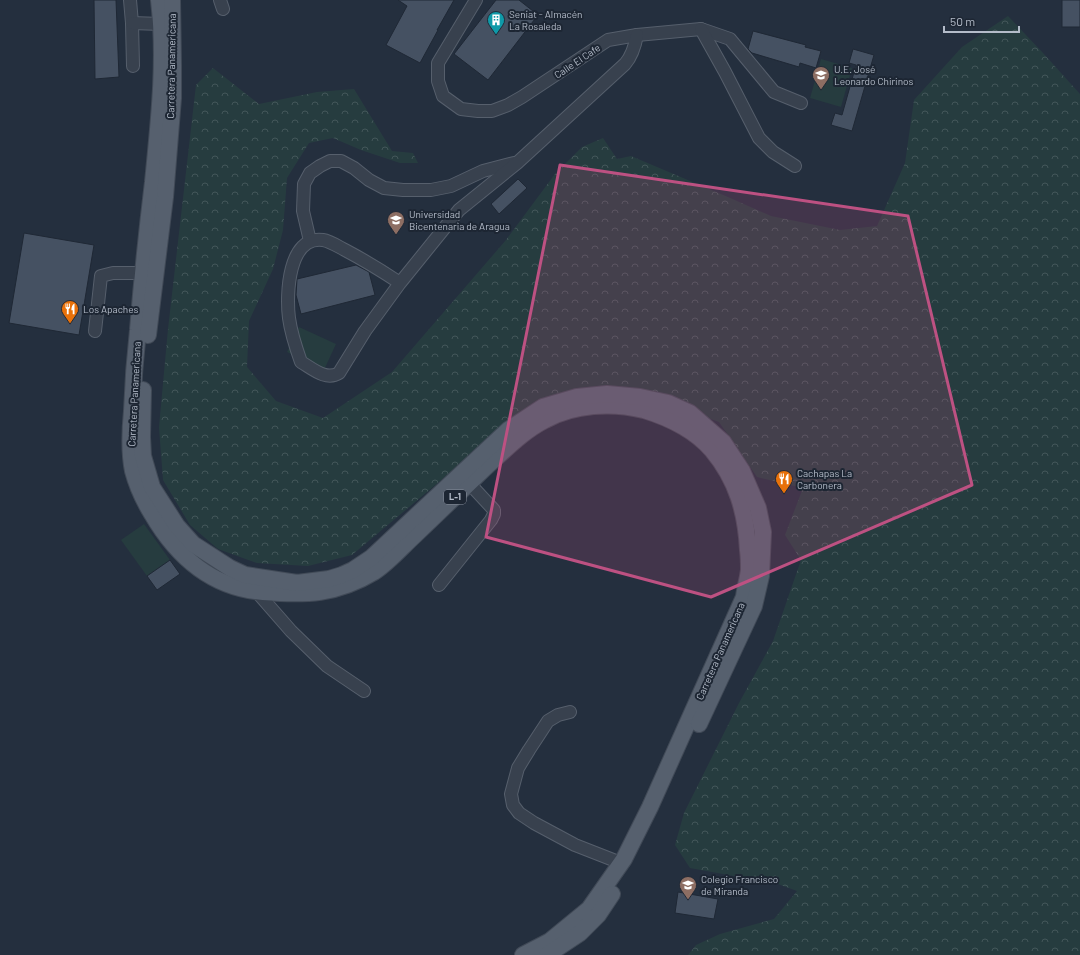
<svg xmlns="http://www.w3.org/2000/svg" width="1080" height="955" font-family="Barlow,sans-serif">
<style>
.park{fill:url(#park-crowns)}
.pitch{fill:#263c3f}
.building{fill:#455162;stroke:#1f2835}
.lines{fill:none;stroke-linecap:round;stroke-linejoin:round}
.minor-casing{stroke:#565f6c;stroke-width:14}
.major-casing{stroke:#414a57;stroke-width:18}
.minor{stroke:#38414e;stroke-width:12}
.major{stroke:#56606e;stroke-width:16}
.marked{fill:#bd5182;fill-opacity:0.2;stroke:#bd5182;stroke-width:3;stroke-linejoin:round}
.labels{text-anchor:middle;stroke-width:4;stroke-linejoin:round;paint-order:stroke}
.shield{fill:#1d2633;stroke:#878f9c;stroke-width:1}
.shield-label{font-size:9px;font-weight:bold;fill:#b4bcc9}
.poi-label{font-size:10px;fill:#b4bcc9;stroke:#1d2633;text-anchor:start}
.street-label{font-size:10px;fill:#b4bcc9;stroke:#1d2633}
</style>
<defs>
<pattern id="park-crowns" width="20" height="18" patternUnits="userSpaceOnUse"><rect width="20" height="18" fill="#263c3f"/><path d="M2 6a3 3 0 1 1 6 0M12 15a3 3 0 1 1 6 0" fill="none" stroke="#435659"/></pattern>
</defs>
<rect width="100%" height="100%" fill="#242f3e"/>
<polygon class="park" points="1008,16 1043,53 1080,94 1080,955 688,955 696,945 720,934 774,919 797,891 778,884 690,868 675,845 684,813 739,703 773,641 801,560 785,535 803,488 757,477 719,422 638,393 583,393 458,466 352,555 308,566 257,563 218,549 190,525 163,480 159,427 168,329 196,85 213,68 259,104 317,92 354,89 392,151 413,153 418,163 400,163 361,150 333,138 309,143 287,178 283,230 273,269 249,321 247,367 276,401 323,418 392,372 506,240 555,174 582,147 603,138 617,159 631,156 728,197 771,216 840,230 877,226 905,163 914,100 962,47"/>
<g class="pitch">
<polygon points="821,59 852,68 841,107 810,98"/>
<polygon points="299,327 336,344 324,370 287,352"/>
<polygon points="144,524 170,560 147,576 121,540"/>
</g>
<g class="building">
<polygon points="94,0 116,0 119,77 95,79"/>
<polygon points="398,0 454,0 437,30 438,30 420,63 386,45 407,6"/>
<polygon points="496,0 519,0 538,15 488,80 454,54"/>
<rect x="1062" y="0" width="18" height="27"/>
<polygon points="753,31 806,45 805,47 821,51 816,68 800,63 799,67 752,53 748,49"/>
<polygon points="853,49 874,55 852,131 831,125 835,113 842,115 856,65 849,63"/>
<polygon points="518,179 527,188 499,214 491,204"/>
<polygon points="24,233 94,245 79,335 9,323"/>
<polygon points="356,265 369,272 375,295 301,314 296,295 297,279"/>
<polygon points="170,560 180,574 157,590 147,576"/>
<polygon points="678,892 718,899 714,919 675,913"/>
</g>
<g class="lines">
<defs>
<g id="minor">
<polyline points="130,0 132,23 133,66"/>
<polyline points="220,0 223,9"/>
<polyline points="476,0 438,63 438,81 443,96 461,109 478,111 492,111 508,105 522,97 608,40 637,35 701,29 730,39 774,92 801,103"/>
<polyline points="132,23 161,24"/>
<polyline points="701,29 725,72 759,138 773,152 795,166"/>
<polyline points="310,241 303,211 304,184 310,173 320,166 330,161 341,161 354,168 369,180 384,188 403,190 431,190 451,186 483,171 514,163"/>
<path d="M400,283c-18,-12 -36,-23 -55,-33 -6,-3 -15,-9 -22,-10 -35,-5 -37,55 -34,78 2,15 7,30 12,44 12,7 25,19 38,11l26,-42 35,-48 59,-73 58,-47 108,-99c7,-8 10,-18 12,-29"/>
<polyline points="95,331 101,276 113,273 143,273"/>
<polyline points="439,585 491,520 494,514 494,510 469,483"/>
<polyline points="256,591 291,631 327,666 364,691"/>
<polyline points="570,712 558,715 548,721 529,750 518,768 511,794 513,805 519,813 534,823 575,845 621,863"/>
</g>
<g id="major">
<path d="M159,0c7,61 0,121 -6,182 -6,49 -11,98 -15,148 -3,27 -5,54 -6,81 -2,20 -3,40 1,60 4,15 11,30 19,43 25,43 61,74 111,78 43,3 73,3 111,-20 14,-9 27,-24 40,-36 24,-23 49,-47 73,-70 18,-16 36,-35 58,-46 29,-16 67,-18 99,-10 26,8 50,19 68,40 25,30 34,62 36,100 1,7 1,13 1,20 -1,9 -4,18 -5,27l-94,210 -26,52 -35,50 -39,32 -27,14"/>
<polyline points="148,335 165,197 173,98 173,65 172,0"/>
<polyline points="143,390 142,437 143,456 152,487 177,526 193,544 230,568 245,575 297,583 329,579 342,575 353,570 371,558 508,430 543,407 577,397 607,394 640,397 668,403 690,413 723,442 742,471 758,508 763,532 761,576 754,606 699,724"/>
<polyline points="547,955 580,933 598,915 612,894"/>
</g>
</defs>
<use href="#minor" class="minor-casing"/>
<use href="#major" class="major-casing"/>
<use href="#minor" class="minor"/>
<use href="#major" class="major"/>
</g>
<path class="marked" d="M560,165l348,51 64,269 -261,112 -225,-60z"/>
<defs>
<symbol id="building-pin" viewBox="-11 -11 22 30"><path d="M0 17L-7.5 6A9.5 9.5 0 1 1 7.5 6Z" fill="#0f9aa8" stroke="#1d2633"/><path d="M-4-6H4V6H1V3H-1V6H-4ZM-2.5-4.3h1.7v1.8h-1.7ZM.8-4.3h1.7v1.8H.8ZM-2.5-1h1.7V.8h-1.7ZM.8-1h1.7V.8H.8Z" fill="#fff"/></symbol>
<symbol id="school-pin" viewBox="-11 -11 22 30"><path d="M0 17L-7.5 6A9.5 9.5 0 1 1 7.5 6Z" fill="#8d6e63" stroke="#1d2633"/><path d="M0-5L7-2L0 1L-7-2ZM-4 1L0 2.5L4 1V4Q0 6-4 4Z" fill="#fff"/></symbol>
<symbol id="university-pin" viewBox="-11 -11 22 30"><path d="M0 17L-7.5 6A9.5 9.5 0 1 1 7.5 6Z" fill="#8d6e63" stroke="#1d2633"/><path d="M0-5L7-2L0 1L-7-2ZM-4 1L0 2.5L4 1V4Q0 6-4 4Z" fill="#fff"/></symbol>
<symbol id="restaurant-pin" viewBox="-11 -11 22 30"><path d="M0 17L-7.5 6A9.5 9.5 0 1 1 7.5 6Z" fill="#e8710a" stroke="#1d2633"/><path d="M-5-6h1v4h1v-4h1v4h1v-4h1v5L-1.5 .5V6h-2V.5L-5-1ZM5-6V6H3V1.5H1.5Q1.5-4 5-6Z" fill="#fff"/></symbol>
</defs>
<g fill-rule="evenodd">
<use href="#building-pin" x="486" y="10" width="20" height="27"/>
<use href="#school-pin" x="811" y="65" width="20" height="27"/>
<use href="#university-pin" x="386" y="210" width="20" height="27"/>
<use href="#restaurant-pin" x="60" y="299" width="20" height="27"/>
<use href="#restaurant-pin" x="774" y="469" width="20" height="27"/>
<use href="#school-pin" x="678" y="875" width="20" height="27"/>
</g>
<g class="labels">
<rect class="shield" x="444" y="490" width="22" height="14" rx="3"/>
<g class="shield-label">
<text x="455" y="500">L-1</text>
</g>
<g class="poi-label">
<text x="509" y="18">Seniat - Almacén<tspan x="509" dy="12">La Rosaleda</tspan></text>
<text x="834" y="73">U.E. José<tspan x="834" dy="12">Leonardo Chirinos</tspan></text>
<text x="409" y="218">Universidad<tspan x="409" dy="12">Bicentenaria de Aragua</tspan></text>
<text x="83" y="313">Los Apaches</text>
<text x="797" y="477">Cachapas La<tspan x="797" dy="12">Carbonera</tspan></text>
<text x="701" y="883">Colegio Francisco<tspan x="701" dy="12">de Miranda</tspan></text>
</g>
<g class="street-label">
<text transform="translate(577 61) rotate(-34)" y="4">Calle El Cafe</text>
<text transform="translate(171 66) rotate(-89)" y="4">Carretera Panamericana</text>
<text transform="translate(134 394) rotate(-87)" y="4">Carretera Panamericana</text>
<text transform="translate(720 651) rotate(-66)" y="4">Carretera Panamericana</text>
</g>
</g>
<path d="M944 26v6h75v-6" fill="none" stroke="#b4bcc9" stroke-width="2"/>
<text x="950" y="26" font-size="12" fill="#b4bcc9" stroke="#1d2633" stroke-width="3" paint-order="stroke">50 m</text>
</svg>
